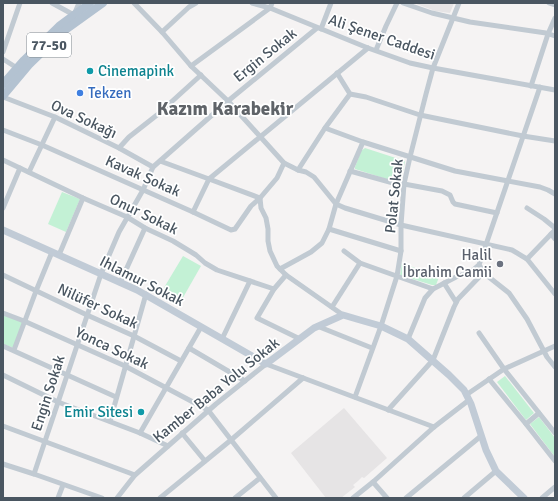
<svg xmlns="http://www.w3.org/2000/svg" width="558" height="501" font-family="Signika,sans-serif">
<style>
.education{fill:#e6e4e5}
.green{fill:#c3f1d5}
.lines{fill:none;stroke-linecap:round;stroke-linejoin:round}
.street{stroke:#c1cad2;stroke-width:5}
.secondary{stroke:#c1cbd6;stroke-width:7}
.primary{stroke:#b3c2d1;stroke-width:8}
.culture-dot{fill:#0f9aa8;stroke:#fff;stroke-width:1.5}
.shop-dot{fill:#3f7fe0;stroke:#fff;stroke-width:1.5}
.worship-dot{fill:#6b7280;stroke:#fff;stroke-width:1.5}
.labels{text-anchor:middle;stroke-width:3.5;stroke-linejoin:round;paint-order:stroke}
.shield{fill:#fff;stroke:#808990;stroke-width:1}
.shield-label{font-size:14px;font-weight:bold;fill:#4a5661}
.street-label{font-size:15px;fill:#4a5661;stroke:#fff}
.culture-label{font-size:15px;fill:#0d838f;stroke:#fff;text-anchor:start}
.shop-label{font-size:15px;fill:#366cbe;stroke:#fff;text-anchor:start}
.worship-label{font-size:15px;fill:#5b616d;stroke:#fff;text-anchor:end}
.district-label{font-size:19px;font-weight:bold;fill:#5f6368;stroke:#fff}
</style>
<rect width="100%" height="100%" fill="#f5f3f3"/>
<g class="education">
<polygon points="414,3 454,3 450,13 435,11"/>
<polygon points="344,408 387,458 364,478 362,477 358,481 353,485 355,487 341,498 326,498 291,453"/>
</g>
<g class="green">
<polygon points="365,148 405,161 401,183 399,183 355,169 355,167 361,151"/>
<polygon points="62,192 80,199 66,232 48,224"/>
<polygon points="183,256 201,266 181,301 162,291"/>
<polygon points="402,263 439,277 436,285 432,285 400,275"/>
<polygon points="3,314 23,322 14,348 3,344"/>
<polygon points="505,376 534,413 526,420 497,382"/>
<polygon points="539,417 555,438 555,457 530,424"/>
</g>
<g class="lines">
<g class="street">
<polyline points="52,3 74,15 79,3"/>
<polyline points="134,3 162,32 191,66 228,101 284,163 298,170 306,172 314,177 336,204 345,208 401,225 512,250 527,259 555,294"/>
<polyline points="252,3 270,8 368,48 410,63 433,68 555,90"/>
<polyline points="403,3 432,13 470,22 546,33 555,36"/>
<polyline points="549,3 555,5"/>
<polyline points="321,29 331,3"/>
<polyline points="162,32 189,7 196,3"/>
<polyline points="376,50 386,26 397,3"/>
<polyline points="3,52 20,3"/>
<polyline points="3,59 17,68"/>
<polyline points="191,66 270,8 272,3"/>
<polyline points="337,73 350,94 366,97 420,115 523,136 555,141"/>
<polyline points="531,86 548,34 555,18"/>
<polyline points="3,97 55,117 119,148 153,167"/>
<polyline points="325,128 363,142 455,171 540,187 548,190 555,194"/>
<polyline points="3,130 42,145 193,212 231,230 235,229 251,206 260,198 209,179 160,161"/>
<polyline points="119,148 129,137 157,115 201,75"/>
<polyline points="3,160 83,198 127,217 145,228 173,241 196,255 205,263 217,270 274,289"/>
<polyline points="284,163 277,178 260,198 261,208 266,218 268,229 268,241 270,251 277,266 286,275 343,315"/>
<polyline points="298,170 325,128 350,94"/>
<polyline points="350,171 404,186"/>
<polyline points="29,172 55,117"/>
<polyline points="404,184 442,191 450,195 453,202 455,204 497,213"/>
<polyline points="3,208 20,168"/>
<polyline points="527,208 544,219 555,228"/>
<polyline points="193,212 209,179 368,48"/>
<polyline points="329,229 401,251"/>
<polyline points="551,234 555,239"/>
<polyline points="344,251 360,263 433,289"/>
<polyline points="59,255 83,198"/>
<polyline points="527,259 555,230"/>
<polyline points="479,265 485,274 509,293 527,319 547,357 555,367"/>
<polyline points="280,269 311,252 322,243 329,229 336,204 363,142"/>
<polyline points="3,275 87,315 134,336 181,361"/>
<polyline points="286,275 274,289 257,318 300,339"/>
<polyline points="120,283 145,228"/>
<polyline points="444,283 456,302"/>
<polyline points="332,307 360,263"/>
<polyline points="3,313 24,321 125,366 208,410 276,498"/>
<polyline points="317,326 372,348"/>
<polyline points="479,333 504,369 555,433"/>
<polyline points="222,339 250,281"/>
<polyline points="408,339 425,298 433,289 456,277 472,271 479,265 540,87"/>
<polyline points="3,346 116,397"/>
<polyline points="189,348 245,381"/>
<polyline points="14,350 36,291 52,252"/>
<polyline points="3,375 58,402 140,433 168,446"/>
<polyline points="489,379 526,424 555,461"/>
<polyline points="466,395 504,369 555,346"/>
<polyline points="355,397 381,326 397,276 401,251 401,225 404,184 410,157 426,94 433,68 459,3"/>
<polyline points="388,410 433,360 454,307 458,299 484,272"/>
<polyline points="110,421 146,294"/>
<polyline points="526,424 539,413"/>
<polyline points="3,426 135,475"/>
<polyline points="140,433 201,327"/>
<polyline points="182,433 205,461"/>
<polyline points="3,464 34,474 102,498"/>
<polyline points="34,474 101,274 119,232 143,190 153,167 228,101 317,28"/>
<polyline points="373,482 387,498"/>
<polyline points="58,498 63,485"/>
<polyline points="117,498 135,475 216,404 266,364 434,427"/>
<polyline points="160,498 231,440 303,378"/>
<polyline points="235,498 260,478"/>
<polyline points="353,498 373,482 434,427 469,400"/>
<polyline points="406,498 481,436"/>
<polyline points="464,498 496,471"/>
<polyline points="542,498 555,487"/>
</g>
<polyline class="secondary" points="3,230 137,290 266,364 314,328 343,315 360,320 381,326 408,339 449,375 464,390 471,404 486,450 496,471 524,498"/>
<g class="primary">
<polyline points="3,84 24,60 59,26 90,3"/>
<polyline points="3,96 29,65 64,31 103,3"/>
</g>
</g>
<g class="culture-dot">
<circle cx="90" cy="71" r="4"/>
<circle cx="141" cy="412" r="4"/>
</g>
<circle class="shop-dot" cx="80" cy="93" r="4"/>
<circle class="worship-dot" cx="500" cy="264" r="4"/>
<g class="labels">
<rect class="shield" x="27" y="33" width="44" height="24" rx="3"/>
<g class="shield-label">
<text x="49" y="50">77-50</text>
</g>
<g class="street-label">
<text transform="translate(382 37) rotate(19)" y="5">Ali Şener Caddesi</text>
<text transform="translate(265 55) rotate(-39)" y="5">Ergin Sokak</text>
<text transform="translate(84 119) rotate(25)" y="5">Ova Sokağı</text>
<text transform="translate(143 176) rotate(24)" y="5">Kavak Sokak</text>
<text transform="translate(394 196) rotate(-84)" y="5">Polat Sokak</text>
<text transform="translate(144 214) rotate(26)" y="5">Onur Sokak</text>
<text transform="translate(142 281) rotate(27)" y="5">Ihlamur Sokak</text>
<text transform="translate(98 306) rotate(25)" y="5">Nilüfer Sokak</text>
<text transform="translate(112 348) rotate(25)" y="5">Yonca Sokak</text>
<text transform="translate(216 390) rotate(-39)" y="5">Kamber Baba Yolu Sokak</text>
<text transform="translate(48 393) rotate(-72)" y="5">Engin Sokak</text>
</g>
<g class="culture-label">
<text x="98" y="76">Cinemapink</text>
<text x="133" y="417" text-anchor="end">Emir Sitesi</text>
</g>
<g class="shop-label">
<text x="88" y="98">Tekzen</text>
</g>
<g class="worship-label">
<text x="492" y="260">Halil<tspan x="492" dy="17">İbrahim Camii</tspan></text>
</g>
<g class="district-label">
<text x="225" y="115">Kazım Karabekir</text>
</g>
</g>
<rect width="558" height="501" fill="none" stroke="#4a5661" stroke-width="8"/>
</svg>
